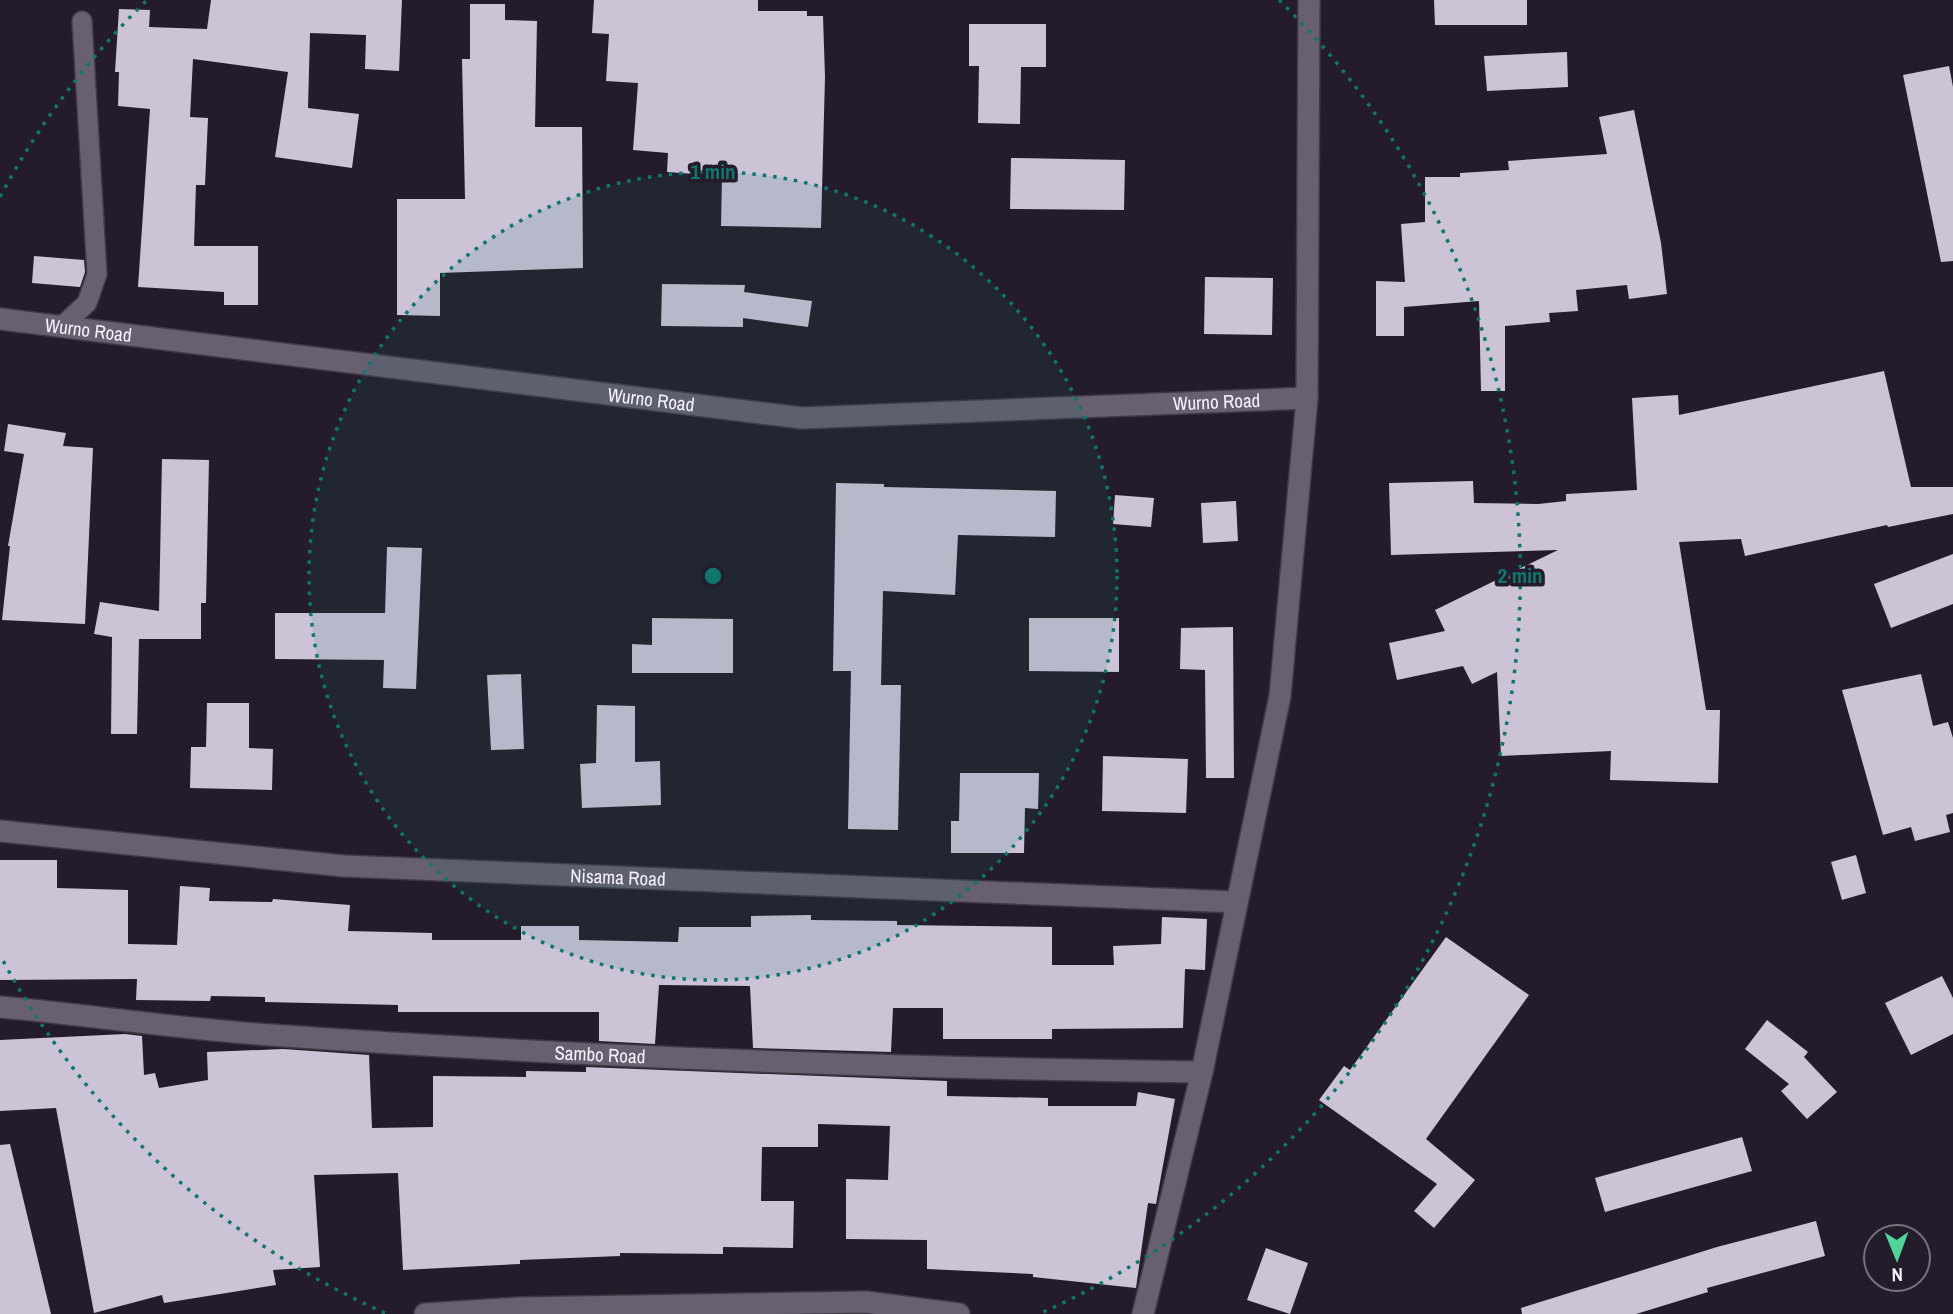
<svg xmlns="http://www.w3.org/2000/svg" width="1953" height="1314" font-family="'Archivo Narrow',sans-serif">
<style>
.building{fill:#cdc3d6}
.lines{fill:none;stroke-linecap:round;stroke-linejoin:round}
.lane-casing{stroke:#403945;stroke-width:22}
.street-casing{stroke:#403945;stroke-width:24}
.lane{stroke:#685f70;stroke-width:19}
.street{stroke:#685f70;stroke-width:21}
.ring{fill:none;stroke:#0f766e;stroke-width:3.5;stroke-dasharray:3.5 7}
.labels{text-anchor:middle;stroke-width:7;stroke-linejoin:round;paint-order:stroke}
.street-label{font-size:19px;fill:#f6f0fa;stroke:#241c2a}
.centre{fill:#0f766e;stroke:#241c2a;stroke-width:3.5}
.ring-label{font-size:21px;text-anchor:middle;font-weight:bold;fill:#0f766e;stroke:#241c2a;stroke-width:7;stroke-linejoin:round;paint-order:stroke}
</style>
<rect width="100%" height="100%" fill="#241c2a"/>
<g class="building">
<polygon points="211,0 402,0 399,71 365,69 366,35 310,33 308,108 359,114 352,168 275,157 288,72 193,59 190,117 208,118 205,185 196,185 194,246 258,246 258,305 224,305 224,292 138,287 150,109 118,106 119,72 115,72 119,9 150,10 149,27 207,29"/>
<polygon points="594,0 758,0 758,11 807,11 807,16 823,16 825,77 821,228 721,226 722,176 667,172 668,153 633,150 638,83 606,81 609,34 592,33"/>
<polygon points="1434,0 1527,0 1527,25 1435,25"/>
<polygon points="470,4 505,4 505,20 537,21 535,127 582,127 583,268 440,273 440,316 397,315 397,199 465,199 462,59 470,59"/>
<polygon points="969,24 1046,24 1046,67 1021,67 1020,124 978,123 979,66 969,66"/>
<polygon points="1567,52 1568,87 1487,91 1484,56"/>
<polygon points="1949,66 1953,87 1953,261 1941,262 1903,75"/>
<polygon points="1634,110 1661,243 1667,294 1629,299 1627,285 1576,290 1578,311 1549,313 1550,322 1505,326 1505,391 1481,391 1479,301 1404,307 1404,336 1376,336 1376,281 1405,282 1401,224 1425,222 1425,177 1460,177 1460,173 1509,170 1508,161 1607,154 1599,117"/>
<polygon points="1011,158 1125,160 1124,210 1010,209"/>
<polygon points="34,256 84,260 85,272 80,287 32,283"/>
<polygon points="1205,277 1273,278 1272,335 1204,334"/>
<polygon points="662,284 745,285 744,292 812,301 808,327 743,318 743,327 661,326"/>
<polygon points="1884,371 1911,487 1953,487 1953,514 1888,527 1887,525 1745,556 1741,539 1679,542 1706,710 1720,710 1718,783 1610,780 1611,751 1501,756 1497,672 1472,684 1463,666 1397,680 1389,643 1445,631 1435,610 1558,550 1391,555 1389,483 1473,481 1474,503 1538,504 1566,501 1566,494 1637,490 1632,398 1678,395 1679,415"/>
<polygon points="8,424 66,433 63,446 93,448 85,624 2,620 10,546 8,546 24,454 4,451"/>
<polygon points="162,459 209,460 206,603 201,603 201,639 139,639 137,734 111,734 112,637 94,634 100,602 159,611"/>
<polygon points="836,483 884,484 884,487 1056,491 1055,537 958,535 955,595 883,591 881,685 901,685 898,830 848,829 851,671 833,671"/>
<polygon points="1115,495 1154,498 1151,527 1113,524"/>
<polygon points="1236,501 1238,541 1203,543 1201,503"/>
<polygon points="387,547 422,548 416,689 383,688 384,660 275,659 275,613 385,613"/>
<polygon points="1953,554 1953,604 1891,628 1874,584"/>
<polygon points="652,618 733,619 733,673 632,673 632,644 652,645"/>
<polygon points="1029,618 1119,618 1119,672 1029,671"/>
<polygon points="1233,627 1234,778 1206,778 1205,670 1180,669 1181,628"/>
<polygon points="521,674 524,749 491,750 487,675"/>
<polygon points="1921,674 1933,726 1948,722 1953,738 1953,813 1946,815 1950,832 1915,841 1911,827 1883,835 1842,690"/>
<polygon points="207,703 249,703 249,748 273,749 272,790 190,788 191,747 206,747"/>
<polygon points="597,705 635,706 635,762 660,761 661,805 582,808 580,764 596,763"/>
<polygon points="1103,756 1188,759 1186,813 1102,811"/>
<polygon points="960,773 1039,773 1038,809 1025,808 1024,853 951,853 951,821 959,821"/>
<polygon points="1856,855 1866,893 1842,900 1831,862"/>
<polygon points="0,860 57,860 57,888 128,890 128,944 177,945 180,886 210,888 209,901 272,902 273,899 350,905 348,931 432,933 432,940 521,940 521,926 579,926 579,940 678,942 679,927 751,927 751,916 811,915 811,920 897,921 897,925 1052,927 1052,965 1114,965 1113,946 1161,944 1162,917 1207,919 1205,970 1185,969 1183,1028 1052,1029 1052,1039 943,1039 943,1008 893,1008 891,1052 753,1048 750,986 659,985 655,1044 599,1041 599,1012 398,1012 398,1005 265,1002 265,997 211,996 210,1001 136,1000 137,979 0,980"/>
<polygon points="1446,937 1529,995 1426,1139 1475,1180 1434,1228 1414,1211 1437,1184 1319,1100 1344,1066 1350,1070"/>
<polygon points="1942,976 1953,998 1953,1034 1911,1055 1885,1003"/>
<polygon points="1767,1020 1808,1052 1804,1057 1837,1092 1807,1119 1781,1091 1789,1084 1745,1049"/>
<polygon points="125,1034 142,1036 144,1075 155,1073 159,1088 208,1080 207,1052 283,1049 369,1055 372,1128 433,1127 433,1076 526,1077 526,1071 586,1072 586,1067 947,1081 947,1096 1048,1098 1048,1106 1136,1106 1138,1092 1175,1099 1156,1204 1148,1203 1136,1288 1033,1277 1033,1274 927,1269 927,1240 846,1239 846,1179 888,1180 890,1126 818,1124 818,1147 762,1147 761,1201 794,1201 793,1248 723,1247 723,1254 620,1253 620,1256 520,1260 520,1264 403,1270 398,1173 314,1175 320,1267 273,1270 276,1285 164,1303 162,1295 94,1313 56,1108 0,1111 0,1040"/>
<polygon points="1742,1137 1752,1171 1605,1212 1595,1178"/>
<polygon points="10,1144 51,1314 0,1314 0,1145"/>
<polygon points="1816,1221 1825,1256 1707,1288 1708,1292 1636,1314 1522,1314 1521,1308 1717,1247"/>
<polygon points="1266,1248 1308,1263 1290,1314 1247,1300"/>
</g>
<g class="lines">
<defs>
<polyline id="lane" points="61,327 87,303 97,274 82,21"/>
<g id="street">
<path id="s1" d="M0,319l802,99 505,-20"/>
<path id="s2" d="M0,831l344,35 892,36"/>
<path id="s3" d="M0,1007c90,8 180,22 271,28 310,22 620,33 931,37"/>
<polyline points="425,1314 519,1308 866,1302 959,1314"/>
<polyline points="1143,1314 1202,1072 1280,696 1307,398 1309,0"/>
</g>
</defs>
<use href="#lane" class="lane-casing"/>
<use href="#street" class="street-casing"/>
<use href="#lane" class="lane"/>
<use href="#street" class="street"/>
</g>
<circle cx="713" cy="576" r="404" fill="#0f766e" fill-opacity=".12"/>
<g class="ring">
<circle cx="713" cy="576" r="404"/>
<path d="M385 1313A807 807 0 0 1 0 955M0 197A807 807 0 0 1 147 0M1279 0A807 807 0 0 1 1041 1313"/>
</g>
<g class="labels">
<g class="street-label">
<text dy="7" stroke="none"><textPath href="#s1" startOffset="89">Wurno Road</textPath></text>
<text dy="7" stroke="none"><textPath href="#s1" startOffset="656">Wurno Road</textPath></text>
<text dy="7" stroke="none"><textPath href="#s1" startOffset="1223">Wurno Road</textPath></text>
<text dy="7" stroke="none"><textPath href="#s2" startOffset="620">Nisama Road</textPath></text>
<text dy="7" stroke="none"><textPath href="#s3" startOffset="602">Sambo Road</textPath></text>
</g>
</g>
<circle cx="713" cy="576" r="10" class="centre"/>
<g class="ring-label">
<text x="713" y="179">1 min</text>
<text x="1520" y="583">2 min</text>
</g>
<g transform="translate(1897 1258) rotate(179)"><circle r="33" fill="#241c2a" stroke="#78717d" stroke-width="2"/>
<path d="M0-5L12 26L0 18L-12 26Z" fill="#52d397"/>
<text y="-10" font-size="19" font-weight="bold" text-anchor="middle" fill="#f6f0fa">N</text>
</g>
</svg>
